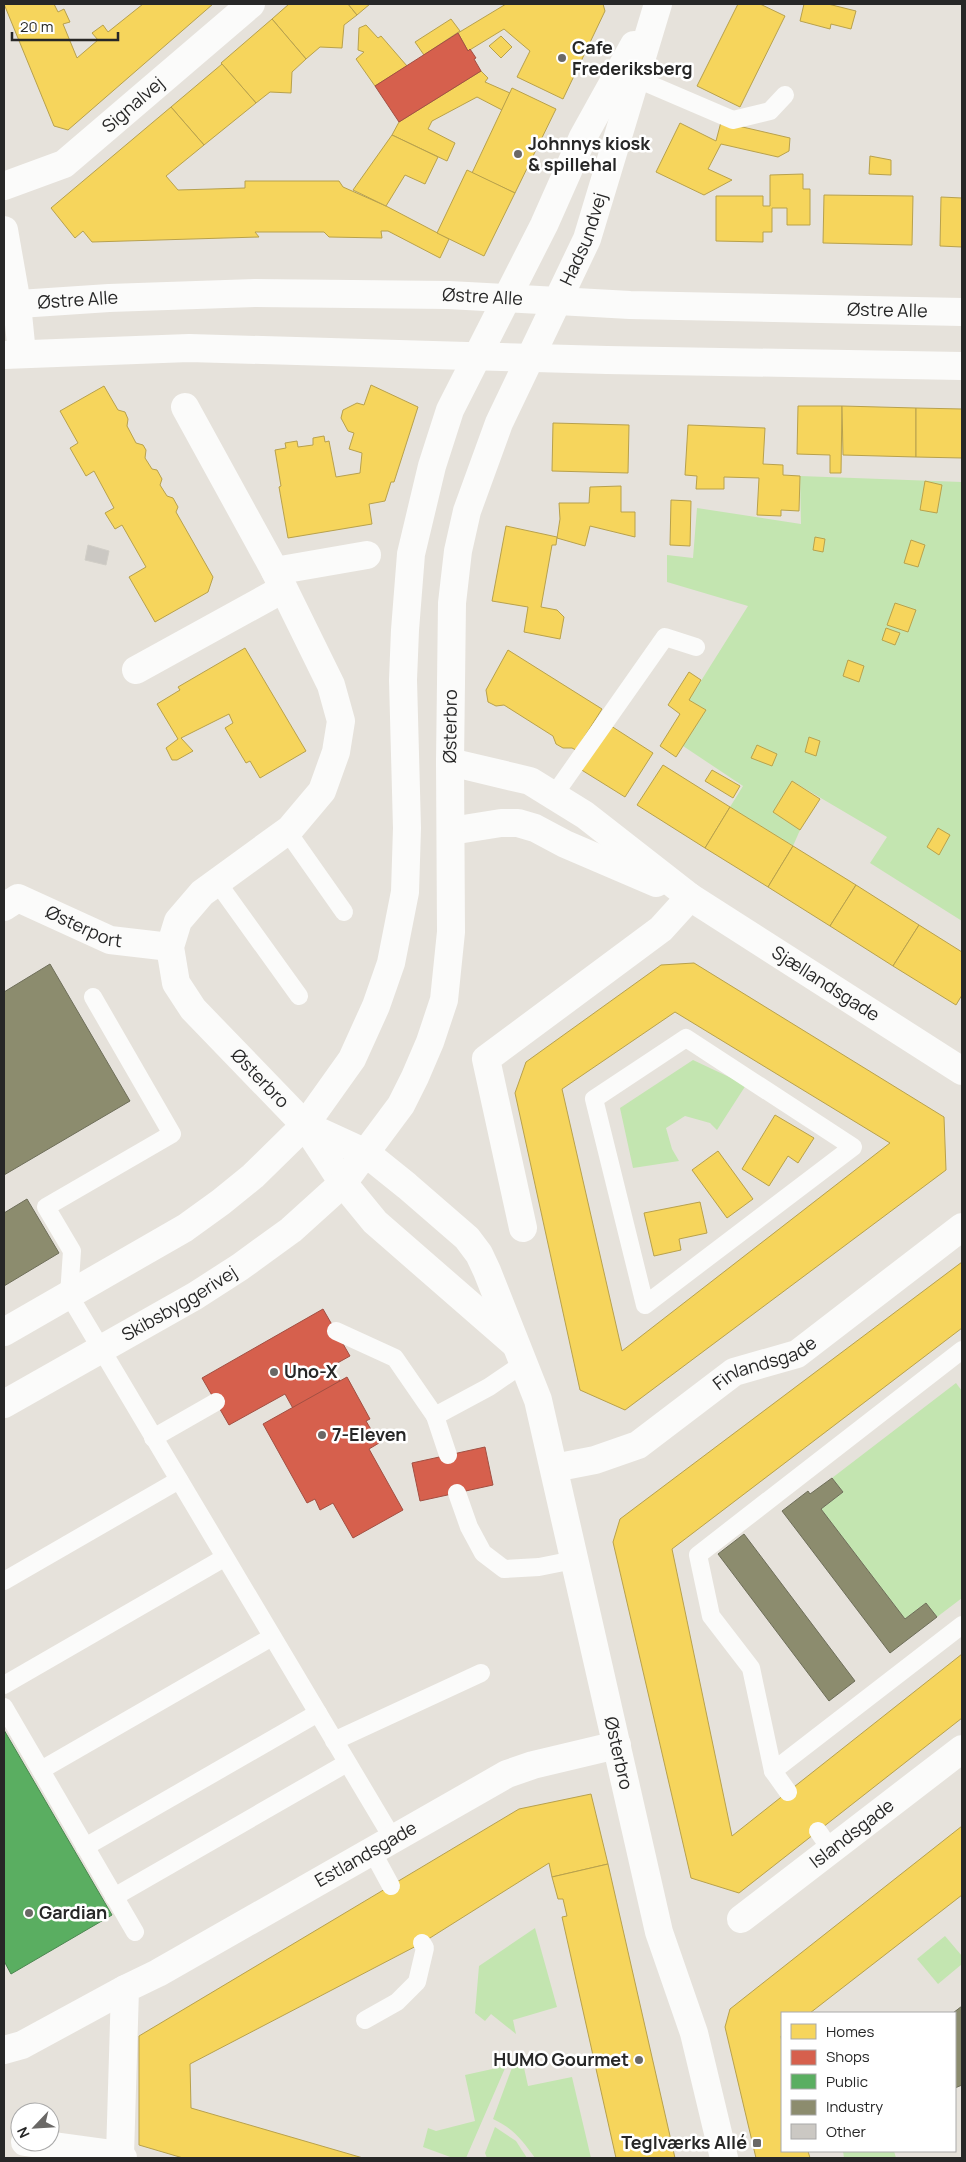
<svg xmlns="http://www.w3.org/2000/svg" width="966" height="2162" font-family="Manrope,sans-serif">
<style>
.green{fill:#c3e5b0}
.homes{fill:#f6d55c;stroke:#b8a14c;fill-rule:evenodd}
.shops{fill:#d6604d;stroke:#a24f42}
.public{fill:#5aae61;stroke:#4b8650}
.industry{fill:#8c8c6e;stroke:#6e6e59}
.building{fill:#cbc8c3;stroke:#d1cec7}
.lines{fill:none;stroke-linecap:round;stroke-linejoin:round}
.service{stroke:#fbfbfa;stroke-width:18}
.minor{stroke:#fbfbfa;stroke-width:28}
.tertiary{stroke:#fbfbfa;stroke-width:28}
.poi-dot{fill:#6a6866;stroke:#fff;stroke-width:2}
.labels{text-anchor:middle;stroke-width:5;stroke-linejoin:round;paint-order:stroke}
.poi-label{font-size:18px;font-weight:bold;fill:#272727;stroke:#fff;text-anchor:start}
.street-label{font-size:18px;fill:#272727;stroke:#fff}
</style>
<rect width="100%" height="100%" fill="#e6e2db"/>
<g class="green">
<polygon points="800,476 962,482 962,921 870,863 887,837 792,781 773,812 800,830 793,846 730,807 743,786 683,746 706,710 689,700 748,606 667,582 667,555 693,558 697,508 801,524"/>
<polygon points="693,1060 746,1085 717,1130 710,1123 685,1116 666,1128 672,1149 679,1161 633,1168 620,1108"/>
<polygon points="956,1383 962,1391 962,1598 937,1617 926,1603 905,1619 821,1509 843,1492 832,1478"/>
<polygon points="535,1928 557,2007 513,2020 516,2034 491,2014 485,2021 475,2013 479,1966"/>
<polygon points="945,1936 962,1956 962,1964 938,1984 917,1959"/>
<path d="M523,2063l5,23 44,-9 19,81h-56c-13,-18 -21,-29 -42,-39l20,-54z"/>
<polygon points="506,2066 466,2158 453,2158 423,2147 428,2128 436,2131 475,2121 465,2075"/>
<polygon points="495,2127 516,2141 527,2158 487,2158 485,2153"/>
<polygon points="843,2151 894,2151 896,2158 844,2158"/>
</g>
<g class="homes">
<polygon points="4,4 54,4 58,12 64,9 70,22 63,24 77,58 98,40 92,33 103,25 108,32 143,4 213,4 68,130 54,126"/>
<polygon points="289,4 348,4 357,15 344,25 342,48 320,47 306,59 272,19"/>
<polygon points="348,4 370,4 357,15"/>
<polygon points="506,4 603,4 605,11 563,99 517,77 530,51 504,29 468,51 458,33"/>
<polygon points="738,4 760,4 785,16 740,107 697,86"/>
<polygon points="804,4 828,4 856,11 851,29 831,24 830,29 800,21"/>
<polygon points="272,19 306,59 292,72 291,93 270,92 256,103 221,63"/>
<polygon points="451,19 460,31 424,55 415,42"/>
<polygon points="366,25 378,38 381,36 407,66 375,86 356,59 364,52 358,50 359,28"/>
<polygon points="501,36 512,47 501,58 489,46"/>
<polygon points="222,64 256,103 204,145 171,107"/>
<polygon points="481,71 488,78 485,82 510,93 502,110 477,97 432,121 428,129 455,143 447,161 392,135 399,122"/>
<polygon points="512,88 556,109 515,193 472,173"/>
<polygon points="171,107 204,145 166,176 178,190 245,188 245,181 339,181 343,187 386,206 449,239 440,258 388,231 381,231 382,238 329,237 324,232 255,232 259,237 92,242 83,231 75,238 51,208"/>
<polygon points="721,122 790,138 789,151 778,157 721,144 708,169 732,180 704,195 656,172 680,123 716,141"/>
<polygon points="392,135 438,157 425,184 405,175 386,206 353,190"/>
<polygon points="870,156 891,160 891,175 869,174"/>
<polygon points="467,170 515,193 484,256 437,233"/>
<polygon points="803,174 803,189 810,189 810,225 787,225 787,208 772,208 772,232 763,232 763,242 716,241 716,196 763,196 763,206 770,206 770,175"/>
<polygon points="824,195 913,196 912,245 823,243"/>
<polygon points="941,197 962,198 962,247 940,246"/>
<polygon points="371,385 418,407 394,482 391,482 385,501 369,504 372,524 288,538 279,487 281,486 275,450 286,448 285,443 297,441 298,447 313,445 313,438 324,436 325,442 329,441 336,477 360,473 362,453 349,449 354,433 348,431 341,418 343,410 357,403 364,405"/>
<polygon points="104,386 118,410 125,412 128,419 127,426 136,443 143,445 146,450 145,458 152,469 157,470 162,479 160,485 167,496 173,498 178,507 176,512 213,577 208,592 155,622 129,577 146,567 122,525 115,529 105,513 114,508 94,471 86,476 70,448 78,443 60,411"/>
<polygon points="798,406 842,406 841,473 830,473 830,455 797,454"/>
<polygon points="842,406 916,408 916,457 843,455"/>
<polygon points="916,408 962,409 962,458 916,457"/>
<polygon points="553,423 629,425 628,473 552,471"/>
<polygon points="688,425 765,428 763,464 783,465 783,475 800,476 799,511 781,510 781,516 757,515 759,478 724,477 724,489 696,489 697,476 685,475"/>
<polygon points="925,481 942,485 937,513 920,510"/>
<polygon points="621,486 621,512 635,512 635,537 590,526 585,546 557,538 560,519 559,503 589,503 590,487"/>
<polygon points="671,500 691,501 690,546 670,545"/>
<polygon points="506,526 557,537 556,545 552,545 541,607 557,610 564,617 560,639 524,632 528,607 492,601"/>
<polygon points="815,537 825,539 823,552 813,550"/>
<polygon points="911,540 925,545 918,567 904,563"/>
<polygon points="895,603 916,610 908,632 887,625"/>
<polygon points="886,628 900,633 895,645 882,640"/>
<polygon points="245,648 306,751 260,778 250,761 246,763 225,728 233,723 229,714 181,738 193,751 177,760 172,760 166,748 178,739 157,704 180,690 178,687"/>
<polygon points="508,650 602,709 576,750 572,748 563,748 556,744 553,736 504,705 496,706 488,702 486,690"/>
<polygon points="848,660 864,666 859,682 843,676"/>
<polygon points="689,672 701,680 689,700 706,710 676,757 660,746 680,714 668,705"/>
<polygon points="608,724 653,753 625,797 580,769"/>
<polygon points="809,737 820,741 816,756 805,752"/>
<polygon points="757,745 777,754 772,766 751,758"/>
<polygon points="663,765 730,807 705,848 637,805"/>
<polygon points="712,770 740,786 733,798 705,781"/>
<polygon points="792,781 820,799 800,830 773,812"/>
<polygon points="730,807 793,846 768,887 705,848"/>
<polygon points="938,828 950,835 939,855 927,847"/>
<polygon points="793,846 856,885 830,926 768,887"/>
<polygon points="856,885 919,925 893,966 830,926"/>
<polygon points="919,925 962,952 962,995 956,1005 893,966"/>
<path d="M694,963l250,154 2,53 -321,240 -45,-20 -65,-297 11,-31 135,-97zM675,1012l215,131 -268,208 -60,-262z"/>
<polygon points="775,1115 814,1138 798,1163 788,1156 769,1186 742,1169"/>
<polygon points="718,1151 753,1199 727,1218 692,1170"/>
<polygon points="700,1202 707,1233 679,1239 681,1250 654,1256 644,1213"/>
<polygon points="962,1262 962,1328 672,1549 732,1836 962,1654 962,1718 739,1893 691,1878 613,1542 620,1519"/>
<polygon points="591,1794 608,1864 552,1877 549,1863 422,1943 190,2064 191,2108 363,2158 183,2158 139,2145 139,2036 519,1809"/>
<polygon points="962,1826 962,1895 810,2013 782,2013 782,2035 781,2036 782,2043 782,2151 808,2151 810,2158 756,2158 725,2027 730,2009"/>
<polygon points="608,1864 675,2158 616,2158 562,1917 567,1916 563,1899 558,1899 552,1877"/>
</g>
<g class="shops">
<polygon points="458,33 468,51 470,49 476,58 474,59 481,71 399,122 375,86"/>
<polygon points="323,1309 350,1356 332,1366 342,1385 295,1412 285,1394 229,1425 202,1378"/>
<polygon points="347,1377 370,1419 366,1421 379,1443 369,1449 403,1510 353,1538 333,1503 320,1510 315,1499 307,1503 263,1424"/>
<polygon points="485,1447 493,1485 420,1501 412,1463"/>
</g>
<polygon class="public" points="4,1730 112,1915 11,1974 4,1961"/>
<g class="industry">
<polygon points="50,964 130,1101 4,1175 4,992"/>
<polygon points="27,1199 59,1253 4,1286 4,1213"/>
<polygon points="832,1478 843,1492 821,1509 905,1619 926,1603 937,1617 890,1653 782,1511 808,1491 810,1494"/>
<polygon points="744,1534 855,1681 829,1701 718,1554"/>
<polygon points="962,2006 962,2085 955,2088 953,2013"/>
</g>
<polygon class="building" points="88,545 109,551 106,565 85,560"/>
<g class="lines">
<g class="service">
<polyline points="635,78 733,120 770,111 785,95"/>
<polyline points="554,795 665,637 696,647"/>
<polyline points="287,831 344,912"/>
<polyline points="217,882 299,996"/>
<polyline points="93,997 172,1134 46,1207 72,1251 69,1295 393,1839"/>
<polygon points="686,1038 853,1147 645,1305 594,1099"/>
<polyline points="336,1331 395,1358 435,1416"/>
<polyline points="153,1438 216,1402"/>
<polyline points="448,1455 435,1416 489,1387 524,1363"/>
<polyline points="457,1493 469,1527 483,1553 504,1569 539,1567 574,1560"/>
<polyline points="4,1581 179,1480"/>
<polyline points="4,1685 224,1558"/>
<polyline points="4,1707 135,1932"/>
<polyline points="334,1741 481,1673"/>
<polyline points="41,1770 272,1637"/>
<polyline points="773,1771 962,1625"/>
<polyline points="788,1792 773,1771 751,1668 711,1616 698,1555 962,1350"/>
<polyline points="818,1831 831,1850"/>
<polyline points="85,1847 318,1713"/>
<polyline points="372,1851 391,1886"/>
<polyline points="114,1897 347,1763"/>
<polyline points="365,2020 397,2002 417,1982 425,1948 422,1943"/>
</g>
<g class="minor">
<path id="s1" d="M4,186l60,-22 187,-160"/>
<path id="s2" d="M185,407l90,164 56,114 10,36 -5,31 -14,39 -32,38 -88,64 -24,28 -8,26 6,36 17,26 112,116"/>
<polyline points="275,571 367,555"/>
<polyline points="136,670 283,589"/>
<path id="s3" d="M450,762l80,19 55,34 105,82 272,174"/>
<polyline points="451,831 501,823 518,823 535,828 565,844 656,883"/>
<path id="s4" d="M4,907l14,-9 92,42 60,7"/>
<polyline points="523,1228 486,1059 661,929 690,897"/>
<path id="s5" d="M554,1468l41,-8 43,-15 96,-73 63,-18 165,-127"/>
<path id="s6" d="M741,1919l221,-170"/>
<polyline points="4,2050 22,2045 125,1989"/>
<polyline points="25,2142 120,2155 123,2158"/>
<path id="s7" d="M120,2155l5,-166 33,-16 349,-199 26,-9 84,-20"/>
</g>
<g class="tertiary">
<polyline points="4,230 17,304 22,354"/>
<path id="s8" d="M4,305l105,-7 146,-5 194,2 181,10 332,7"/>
<polyline points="4,355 189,348 607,360 962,366"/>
<path id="s9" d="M305,1125l61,28 41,33 60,52 12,16 8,17 51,129 121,532 35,101 30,125"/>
<polyline points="305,1125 343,1183 375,1222 515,1344"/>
<polyline points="4,1332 185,1228 221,1202 253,1176 305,1125 352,1059 376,1006 391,963 405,892 407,828 403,680 405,630 411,554 432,466 450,410 544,225 583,137 634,45"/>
<path id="s10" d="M4,1404l191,-108 45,-29 51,-37 52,-47 58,-78 14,-28 15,-35 14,-42 7,-68 -1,-170 2,-159 6,-52 9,-40 32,-88 88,-184 71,-235"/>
</g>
</g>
<g class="poi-dot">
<circle cx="562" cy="58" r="5"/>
<circle cx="518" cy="154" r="5"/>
<circle cx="274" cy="1372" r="5"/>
<circle cx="322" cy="1435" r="5"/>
<circle cx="29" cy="1913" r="5"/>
<circle cx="639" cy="2060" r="5"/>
<rect x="752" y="2138" width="10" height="10" rx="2.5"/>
</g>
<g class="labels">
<g class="poi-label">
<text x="572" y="54">Cafe<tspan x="572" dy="21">Frederiksberg</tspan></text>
<text x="528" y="150">Johnnys kiosk<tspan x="528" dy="21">&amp; spillehal</tspan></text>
<text x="284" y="1378">Uno-X</text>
<text x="332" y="1441">7-Eleven</text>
<text x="39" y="1919">Gardian</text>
<text x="629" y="2066" text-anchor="end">HUMO Gourmet</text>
<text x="747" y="2149" text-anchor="end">Teglværks Allé</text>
</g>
<g class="street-label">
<text dy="6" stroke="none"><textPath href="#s1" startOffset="155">Signalvej</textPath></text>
<text dy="6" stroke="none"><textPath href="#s10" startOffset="1404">Hadsundvej</textPath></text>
<text dy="6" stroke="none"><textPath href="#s8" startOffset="479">Østre Alle</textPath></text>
<text dy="6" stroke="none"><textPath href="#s8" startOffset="74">Østre Alle</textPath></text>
<text dy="6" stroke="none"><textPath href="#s8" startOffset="884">Østre Alle</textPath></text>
<text dy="6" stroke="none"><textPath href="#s10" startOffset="891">Østerbro</textPath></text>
<text dy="6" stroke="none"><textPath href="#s4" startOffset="89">Østerport</textPath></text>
<text dy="6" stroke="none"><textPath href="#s3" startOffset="441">Sjællandsgade</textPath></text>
<text dy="6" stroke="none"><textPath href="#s2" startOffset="811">Østerbro</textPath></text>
<text dy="6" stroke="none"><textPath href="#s10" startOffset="202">Skibsbyggerivej</textPath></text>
<text dy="6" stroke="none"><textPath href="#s5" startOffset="240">Finlandsgade</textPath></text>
<text dy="6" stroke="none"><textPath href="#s9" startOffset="739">Østerbro</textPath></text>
<text dy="6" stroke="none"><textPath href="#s6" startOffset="140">Islandsgade</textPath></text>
<text dy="6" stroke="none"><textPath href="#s7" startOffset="442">Estlandsgade</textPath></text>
</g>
</g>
<rect width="966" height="2162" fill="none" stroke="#272727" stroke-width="10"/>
<rect x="781" y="2012" width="175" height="140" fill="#ffffff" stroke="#a9a9a9"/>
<rect x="791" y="2024" width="25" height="15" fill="#f6d55c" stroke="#a9a9a9"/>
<text x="826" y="2037" font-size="15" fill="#272727">Homes</text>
<rect x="791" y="2050" width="25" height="15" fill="#d6604d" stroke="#a9a9a9"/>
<text x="826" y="2062" font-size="15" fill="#272727">Shops</text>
<rect x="791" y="2074" width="25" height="15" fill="#5aae61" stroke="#a9a9a9"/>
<text x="826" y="2087" font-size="15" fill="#272727">Public</text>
<rect x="791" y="2100" width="25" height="15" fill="#8c8c6e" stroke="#a9a9a9"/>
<text x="826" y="2112" font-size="15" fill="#272727">Industry</text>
<rect x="791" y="2124" width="25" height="15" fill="#cbc8c3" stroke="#a9a9a9"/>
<text x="826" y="2137" font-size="15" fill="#272727">Other</text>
<g transform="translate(35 2127) rotate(245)"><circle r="24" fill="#ffffff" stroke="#a9a9a9"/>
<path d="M0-4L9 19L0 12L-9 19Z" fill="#6a6866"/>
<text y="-8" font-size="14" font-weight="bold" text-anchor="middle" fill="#272727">N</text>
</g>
<path d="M12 32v8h106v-8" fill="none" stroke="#272727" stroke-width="2.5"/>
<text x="20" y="32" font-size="15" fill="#272727" stroke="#ffffff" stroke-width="4" paint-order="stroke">20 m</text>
</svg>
